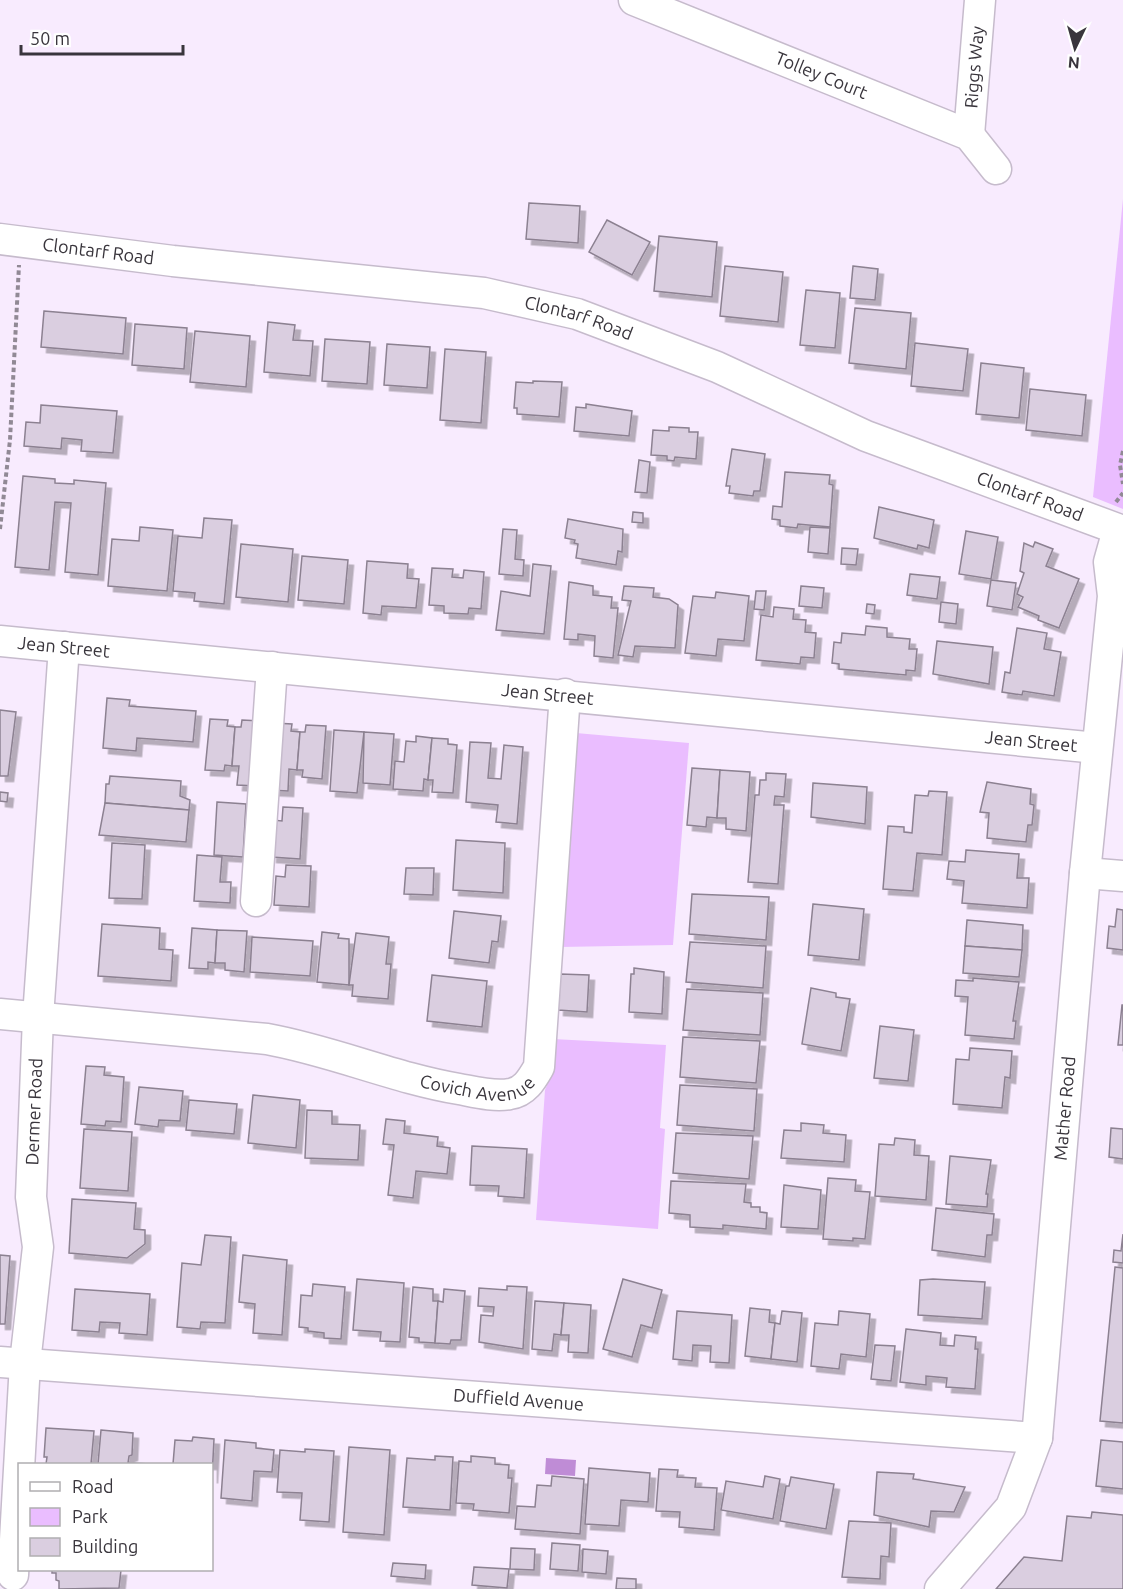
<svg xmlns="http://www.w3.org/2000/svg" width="1123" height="1589" font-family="Ubuntu,sans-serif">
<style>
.green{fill:#eabdff}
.water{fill:#bf8cd6}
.building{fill:#dacee0;stroke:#8c8191;stroke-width:1.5;filter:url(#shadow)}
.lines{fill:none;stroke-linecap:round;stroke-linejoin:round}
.minor-casing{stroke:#c6bbcc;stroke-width:33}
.path{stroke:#918995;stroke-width:4;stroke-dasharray:4.5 3;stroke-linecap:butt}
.minor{stroke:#fff;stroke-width:30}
.labels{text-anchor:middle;stroke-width:4.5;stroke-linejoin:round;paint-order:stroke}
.street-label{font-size:18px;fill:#39353c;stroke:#fff}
</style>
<defs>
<filter id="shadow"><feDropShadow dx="5.5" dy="5.5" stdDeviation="0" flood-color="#0004"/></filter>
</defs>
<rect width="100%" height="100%" fill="#f8ebfe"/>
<g class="green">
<polygon points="1123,199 1123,509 1093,497"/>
<polygon points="576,733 689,743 673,945 560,947"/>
<polygon points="553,1039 666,1045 660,1128 665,1129 658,1229 536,1220 545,1090 550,1078"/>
</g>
<polygon class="water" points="546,1458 576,1460 575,1476 545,1474"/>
<g class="building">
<polygon points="529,203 580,206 578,243 526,239"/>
<polygon points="607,220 650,242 632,275 589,252"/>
<polygon points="659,236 717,242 712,297 654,291"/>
<polygon points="725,266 783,272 778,322 720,316"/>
<polygon points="853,266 878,269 875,300 850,298"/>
<polygon points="806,290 840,293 835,348 800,345"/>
<polygon points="855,308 911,313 906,369 849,363"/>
<polygon points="44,311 126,318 123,354 41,347"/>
<polygon points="268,322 295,325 293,340 313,341 310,376 264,372"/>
<polygon points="135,324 187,328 184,369 132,365"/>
<polygon points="195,331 250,336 246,387 190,382"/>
<polygon points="325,339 370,342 367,384 322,381"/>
<polygon points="915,343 968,349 963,391 911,386"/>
<polygon points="387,344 430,347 427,388 384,385"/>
<polygon points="445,349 486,352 481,423 440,420"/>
<polygon points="981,363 1024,368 1019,418 976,414"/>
<polygon points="533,381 562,382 559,417 517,414 517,408 514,408 516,382 533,383"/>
<polygon points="1030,389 1086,395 1082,436 1026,430"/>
<polygon points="586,404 632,411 629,436 574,431 576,407 586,408"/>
<polygon points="41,405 117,411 113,453 81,451 82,440 62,438 61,449 24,446 26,422 40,423"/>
<polygon points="669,427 689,428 689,432 698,432 696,459 675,457 674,461 667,460 667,456 651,455 653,430 669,431"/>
<polygon points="732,449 765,454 760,491 754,491 753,496 729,493 730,486 726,486"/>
<polygon points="639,460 650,462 647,493 635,492"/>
<polygon points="785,472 830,475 829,484 833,485 830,527 798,524 797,528 780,526 780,520 772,519 773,506 782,507"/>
<polygon points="23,476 55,479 55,483 74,484 74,480 106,483 98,575 65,572 71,503 55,502 49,570 15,567"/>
<polygon points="879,507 934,520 929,548 918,545 917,549 874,538"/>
<polygon points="633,512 643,513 643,523 632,522"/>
<polygon points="204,518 232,520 224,604 194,601 195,593 173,591 178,536 202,538"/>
<polygon points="568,519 623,529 622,552 618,551 616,565 576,558 578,544 574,543 575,540 565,538"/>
<polygon points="140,527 173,530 167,591 108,586 112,539 139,541"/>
<polygon points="810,527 830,528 828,554 808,552"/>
<polygon points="503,529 517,530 515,559 524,560 523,576 499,574"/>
<polygon points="966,531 998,537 991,579 959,574"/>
<polygon points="1035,542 1053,549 1046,566 1079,579 1059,628 1038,620 1039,616 1018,607 1023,597 1017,594 1024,573 1020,571 1024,543 1033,547"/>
<polygon points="241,544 293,549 288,602 236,597"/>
<polygon points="842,548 858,549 856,565 841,564"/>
<polygon points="302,556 348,560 344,604 298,600"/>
<polygon points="367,561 408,564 407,578 419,579 416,608 382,606 381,615 363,613"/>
<polygon points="533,564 551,566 544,634 496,630 501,591 530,596"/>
<polygon points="432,568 453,569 452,577 463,578 464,570 484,572 481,609 469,608 468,614 444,613 444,606 429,605"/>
<polygon points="910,574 940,577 937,599 907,595"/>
<polygon points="991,580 1016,583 1012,610 987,606"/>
<polygon points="569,582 593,586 593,595 612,597 611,608 618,608 613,658 594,656 595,636 578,634 578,640 564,639"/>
<polygon points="624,586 654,588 653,597 669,599 678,605 675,648 635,646 633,657 618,655 631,601 622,600"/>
<polygon points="801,586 824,588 822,608 799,606"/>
<polygon points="756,591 766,591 764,610 754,609"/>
<polygon points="716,592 749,596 744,641 718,639 716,656 685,653 693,596 715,598"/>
<polygon points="941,602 958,604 956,624 939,622"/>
<polygon points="867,604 875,605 874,614 866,613"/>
<polygon points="774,607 794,609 793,619 806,620 805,632 816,633 814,658 801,657 800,664 756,660 761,615 773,617"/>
<polygon points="866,626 887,628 887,637 910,639 909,649 917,649 915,671 906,670 906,675 839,669 839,664 832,663 834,642 841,643 842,633 865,635"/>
<polygon points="1017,628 1047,633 1044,649 1061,652 1054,696 1023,691 1022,695 1002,692 1005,672 1010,673"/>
<polygon points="937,641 993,647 989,684 933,674"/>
<polygon points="107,698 130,700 129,706 196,711 193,742 137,738 136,751 103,748"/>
<polygon points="0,710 16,712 8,776 0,776"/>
<polygon points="210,719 228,720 227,726 235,727 232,766 225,765 224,771 205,770"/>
<polygon points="242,720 261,721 256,786 237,785 239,766 232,766 235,727 241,727"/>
<polygon points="274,723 292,724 291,731 300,732 297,770 289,769 288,791 269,790"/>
<polygon points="306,725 326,726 322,779 302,777 303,770 297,770 300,732 305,732"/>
<polygon points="334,730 364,732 357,793 330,791"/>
<polygon points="364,732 394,734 390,785 363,783"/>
<polygon points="416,736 432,738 428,780 424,779 423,791 393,789 395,761 404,762 406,741 416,742"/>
<polygon points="432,738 448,739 448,744 457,745 453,793 432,792 433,780 428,780"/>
<polygon points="470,742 491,743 488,778 501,779 504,745 523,747 517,824 496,822 498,805 466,802"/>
<polygon points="692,768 720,770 717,818 707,817 706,827 687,825"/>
<polygon points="720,770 750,772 746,831 726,829 726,818 717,818"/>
<polygon points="766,773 786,774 784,797 775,796 774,805 784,805 778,884 748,882 755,795 759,795 760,780 766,780"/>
<polygon points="110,776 181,781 180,796 190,800 189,810 105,803 106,784 109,784"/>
<polygon points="987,782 1031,789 1030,804 1034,805 1032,825 1028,825 1026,842 987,838 989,813 980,812"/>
<polygon points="813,783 867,787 865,824 811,817"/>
<polygon points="929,791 947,792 942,855 917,853 913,891 883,889 888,826 904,827 904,832 912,833 915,795 928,796"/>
<polygon points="0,792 8,793 7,802 0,801"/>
<polygon points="217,802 246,804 243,857 214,855"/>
<polygon points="105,803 189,810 186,842 99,835"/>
<polygon points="283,807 303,808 300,859 271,857 273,820 282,821"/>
<polygon points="456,840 505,843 503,893 453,890"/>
<polygon points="112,843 145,845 142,899 109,898"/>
<polygon points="966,850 1019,854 1017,878 1029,878 1027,908 962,903 964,881 947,879 949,861 965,862"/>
<polygon points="197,855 222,857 220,882 231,882 230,903 194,901"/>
<polygon points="286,865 311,866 309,907 274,905 276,876 285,877"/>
<polygon points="406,868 434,868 433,895 404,894"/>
<polygon points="692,894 769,897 766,940 689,934"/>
<polygon points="813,904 864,909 859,960 808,955"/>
<polygon points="1117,909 1123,910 1123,950 1107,948 1109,926 1115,927"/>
<polygon points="454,911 501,916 498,942 492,941 489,963 449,958"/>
<polygon points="967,920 1023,925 1022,950 965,946"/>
<polygon points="102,924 160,928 159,949 173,950 171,981 98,976"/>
<polygon points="192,928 217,930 215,963 208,962 208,969 189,968"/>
<polygon points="217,930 247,931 244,972 225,970 225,963 215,963"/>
<polygon points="322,932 339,934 338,938 349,939 349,985 317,982"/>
<polygon points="356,933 389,937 386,964 391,964 388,999 352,996 353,985 349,985"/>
<polygon points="252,937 313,941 310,976 250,972"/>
<polygon points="690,942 766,946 763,988 686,982"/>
<polygon points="965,946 1022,950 1019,977 963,973"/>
<polygon points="634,968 664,972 662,1014 629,1012 631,974 634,974"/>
<polygon points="560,974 589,975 587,1012 558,1010"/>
<polygon points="432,975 487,981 482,1027 427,1021"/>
<polygon points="973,978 1019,982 1013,1021 1016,1021 1014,1039 965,1035 968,997 955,996 956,980 973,981"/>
<polygon points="811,988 836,993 836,997 850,999 841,1051 802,1044"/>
<polygon points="687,989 763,993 760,1035 683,1030"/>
<polygon points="1122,1005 1123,1005 1123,1045 1118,1045"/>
<polygon points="880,1026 914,1030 908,1081 874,1078"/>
<polygon points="683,1037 760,1041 756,1083 680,1077"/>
<polygon points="970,1048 1012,1051 1010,1078 1005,1077 1002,1108 953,1104 956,1059 969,1060"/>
<polygon points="86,1066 105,1067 104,1075 124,1077 121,1122 106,1121 105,1126 81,1124"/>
<polygon points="680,1085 757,1089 754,1131 677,1125"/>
<polygon points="139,1087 183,1091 180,1121 159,1120 158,1127 135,1124"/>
<polygon points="253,1095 300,1100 296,1148 248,1143"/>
<polygon points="189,1100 237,1104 234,1134 186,1130"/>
<polygon points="307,1110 332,1111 332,1124 360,1125 358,1160 305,1158"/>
<polygon points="386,1119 405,1121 404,1133 438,1137 437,1146 450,1148 447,1174 416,1171 413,1198 388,1195 394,1145 383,1144"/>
<polygon points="801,1123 824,1125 823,1133 846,1135 844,1162 781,1158 784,1130 801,1131"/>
<polygon points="1111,1128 1123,1129 1123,1159 1109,1157"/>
<polygon points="84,1129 132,1132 128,1191 80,1188"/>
<polygon points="676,1133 753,1136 749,1179 673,1173"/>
<polygon points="895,1138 915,1140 914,1155 929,1156 926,1200 875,1196 879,1144 894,1145"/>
<polygon points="472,1146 527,1149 524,1198 498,1196 499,1186 470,1185"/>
<polygon points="950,1156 991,1160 986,1194 988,1194 987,1207 946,1204"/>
<polygon points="828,1178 856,1180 855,1191 870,1192 865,1239 853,1238 853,1241 823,1239"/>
<polygon points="671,1181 746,1184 744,1202 751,1203 751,1207 760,1207 760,1212 767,1213 766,1229 723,1225 723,1229 690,1227 690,1215 669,1213"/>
<polygon points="784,1185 821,1190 818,1229 781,1227"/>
<polygon points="72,1199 136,1203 134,1229 145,1230 145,1244 127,1258 69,1253"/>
<polygon points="936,1208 994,1214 992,1235 987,1235 985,1257 932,1250"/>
<polygon points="1123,1234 1123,1263 1113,1262 1114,1250 1121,1251"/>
<polygon points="205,1235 231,1237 225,1323 201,1322 200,1329 177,1327 182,1263 201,1265"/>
<polygon points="0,1255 10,1256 5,1324 0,1324"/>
<polygon points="243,1255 287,1260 282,1335 253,1333 255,1304 239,1302"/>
<polygon points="1115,1267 1123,1268 1123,1423 1100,1421"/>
<polygon points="357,1279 404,1283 400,1342 380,1341 381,1332 353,1330"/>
<polygon points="623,1279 662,1290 652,1328 641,1325 632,1357 603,1349"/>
<polygon points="933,1279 985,1282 982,1319 918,1315 920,1280"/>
<polygon points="313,1284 345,1287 341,1339 324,1338 324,1333 308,1331 308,1328 299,1327 301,1295 312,1296"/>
<polygon points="507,1286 527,1287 523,1349 479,1342 481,1315 493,1316 494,1307 478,1306 479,1288 507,1290"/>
<polygon points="413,1287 433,1289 433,1301 438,1301 435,1343 419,1342 419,1338 409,1337"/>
<polygon points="75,1289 150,1294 147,1335 119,1333 120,1323 100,1322 99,1332 72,1330"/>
<polygon points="444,1289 465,1291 461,1340 451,1340 450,1344 435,1343 438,1301 443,1302"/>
<polygon points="535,1301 564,1303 561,1335 554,1334 552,1351 532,1349"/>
<polygon points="564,1303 591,1305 588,1353 568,1352 569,1335 561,1335"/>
<polygon points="750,1308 770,1310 769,1322 775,1323 771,1359 745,1356"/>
<polygon points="677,1311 732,1315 729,1363 710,1362 711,1346 693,1345 692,1361 673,1359"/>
<polygon points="782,1311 802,1313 797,1362 771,1359 775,1323 780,1324"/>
<polygon points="839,1311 870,1314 866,1357 841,1354 839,1369 811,1366 815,1323 838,1325"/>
<polygon points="906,1329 941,1333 940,1345 954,1346 955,1335 976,1337 975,1349 978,1349 975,1389 946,1387 947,1378 926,1376 926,1385 900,1382"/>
<polygon points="875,1345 895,1346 891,1381 871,1379"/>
<polygon points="46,1428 94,1431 91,1464 46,1464 47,1457 44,1457"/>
<polygon points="101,1430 133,1433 132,1455 129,1456 128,1463 152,1464 98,1464"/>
<polygon points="193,1437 214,1439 212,1478 212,1464 173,1464 175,1440 192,1441"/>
<polygon points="225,1440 256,1443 256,1448 274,1450 272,1472 254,1471 252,1501 221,1498"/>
<polygon points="1101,1440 1123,1442 1123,1489 1096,1486"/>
<polygon points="349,1447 390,1450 384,1535 343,1532"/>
<polygon points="305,1449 334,1451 329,1522 300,1520 302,1493 277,1492 280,1450 305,1452"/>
<polygon points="435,1456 453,1457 450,1510 403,1507 407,1458 435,1460"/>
<polygon points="471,1456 495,1458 495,1464 509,1465 508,1478 512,1478 509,1513 473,1510 474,1504 456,1503 459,1461 471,1462"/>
<polygon points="589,1468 650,1473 648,1502 621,1500 619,1526 585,1524"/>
<polygon points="659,1469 678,1470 677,1477 696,1478 695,1487 717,1488 714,1530 679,1527 680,1512 656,1511"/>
<polygon points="877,1472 914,1474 913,1479 965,1487 954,1512 931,1511 929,1527 874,1515"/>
<polygon points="552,1476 584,1479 580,1534 515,1529 517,1506 535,1507 537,1485 551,1486"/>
<polygon points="765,1476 780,1479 773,1519 721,1510 726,1481 763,1487"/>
<polygon points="791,1477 834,1484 826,1529 780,1521 786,1486 789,1486"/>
<polygon points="1092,1512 1123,1515 1123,1589 996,1589 1024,1557 1062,1561 1067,1516 1091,1518"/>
<polygon points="849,1521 891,1523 889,1557 881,1556 880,1579 842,1577"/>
<polygon points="552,1543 580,1545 578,1571 550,1569"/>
<polygon points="511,1548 535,1549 534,1570 510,1569"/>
<polygon points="583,1549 608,1551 606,1574 582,1572"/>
<polygon points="393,1563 426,1565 425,1579 391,1576"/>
<polygon points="474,1567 509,1569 507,1588 472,1585"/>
<polygon points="52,1570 121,1570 119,1588 59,1589 59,1581 56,1580 56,1573 52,1573"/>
<polygon points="617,1578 636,1579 636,1589 616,1589"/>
</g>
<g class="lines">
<defs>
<g id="minor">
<path id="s1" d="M634,0l335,135 27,34"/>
<path id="s2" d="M969,135l11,-135"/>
<path id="s3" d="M0,239l173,22 311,32 93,21 140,53 149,69 257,95"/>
<path id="s4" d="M0,641l1097,107"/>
<polyline points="1085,873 1123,876"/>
<polyline points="256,901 272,667"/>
<path id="s5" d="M0,1014l267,25c66,12 127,39 192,50 16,3 35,8 51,5 15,-2 22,-15 29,-27l26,-373"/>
<path id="s6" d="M0,1362l1037,76"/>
<path id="s7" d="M13,1575l12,-212 13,-116 -7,-50 7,-180 26,-370"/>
<path id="s8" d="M940,1589l71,-82 26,-69 48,-565 28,-277 -4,-34 9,-32"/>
</g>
</defs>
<use href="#minor" class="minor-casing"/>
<g class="path">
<polyline points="1123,451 1120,465 1123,484"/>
<polyline points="1116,502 1123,493"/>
<polyline points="0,529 10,440 19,265"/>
</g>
<use href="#minor" class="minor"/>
</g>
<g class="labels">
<g class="street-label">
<text dy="6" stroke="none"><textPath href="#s2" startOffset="68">Riggs Way</textPath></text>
<text dy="6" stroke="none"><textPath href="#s1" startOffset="202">Tolley Court</textPath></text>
<text dy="6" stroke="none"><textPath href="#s3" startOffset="99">Clontarf Road</textPath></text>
<text dy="6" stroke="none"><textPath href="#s3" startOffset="585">Clontarf Road</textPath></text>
<text dy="6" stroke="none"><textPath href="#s3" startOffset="1071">Clontarf Road</textPath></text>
<text dy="6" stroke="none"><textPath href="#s4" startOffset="64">Jean Street</textPath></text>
<text dy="6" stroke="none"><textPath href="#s4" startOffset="550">Jean Street</textPath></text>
<text dy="6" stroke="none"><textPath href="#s4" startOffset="1036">Jean Street</textPath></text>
<text dy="6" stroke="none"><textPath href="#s5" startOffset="486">Covich Avenue</textPath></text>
<text dy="6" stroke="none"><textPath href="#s8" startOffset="513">Mather Road</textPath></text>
<text dy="6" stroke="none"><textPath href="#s7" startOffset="465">Dermer Road</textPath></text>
<text dy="6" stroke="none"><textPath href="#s6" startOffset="520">Duffield Avenue</textPath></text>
</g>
</g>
<rect x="18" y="1463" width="195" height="108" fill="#ffffff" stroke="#b0aeb1" stroke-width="1.5"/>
<rect x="30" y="1482" width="30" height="9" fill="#ffffff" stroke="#b0aeb1" stroke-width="1.5"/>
<text x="72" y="1493" font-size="18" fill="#39353c">Road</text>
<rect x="30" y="1508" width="30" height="18" fill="#eabdff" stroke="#b0aeb1" stroke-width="1.5"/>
<text x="72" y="1523" font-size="18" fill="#39353c">Park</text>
<rect x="30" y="1538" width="30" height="18" fill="#dacee0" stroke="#b0aeb1" stroke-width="1.5"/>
<text x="72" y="1553" font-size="18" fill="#39353c">Building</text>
<g transform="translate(1075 48) rotate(185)" stroke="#ffffff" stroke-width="4.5" paint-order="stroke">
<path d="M0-4.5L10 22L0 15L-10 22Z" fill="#39353c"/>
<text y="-9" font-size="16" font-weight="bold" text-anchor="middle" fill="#39353c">N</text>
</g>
<path d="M21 45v9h162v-9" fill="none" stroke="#39353c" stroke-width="3"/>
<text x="30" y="45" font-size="18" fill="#39353c" stroke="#ffffff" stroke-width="4.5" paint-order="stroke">50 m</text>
</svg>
